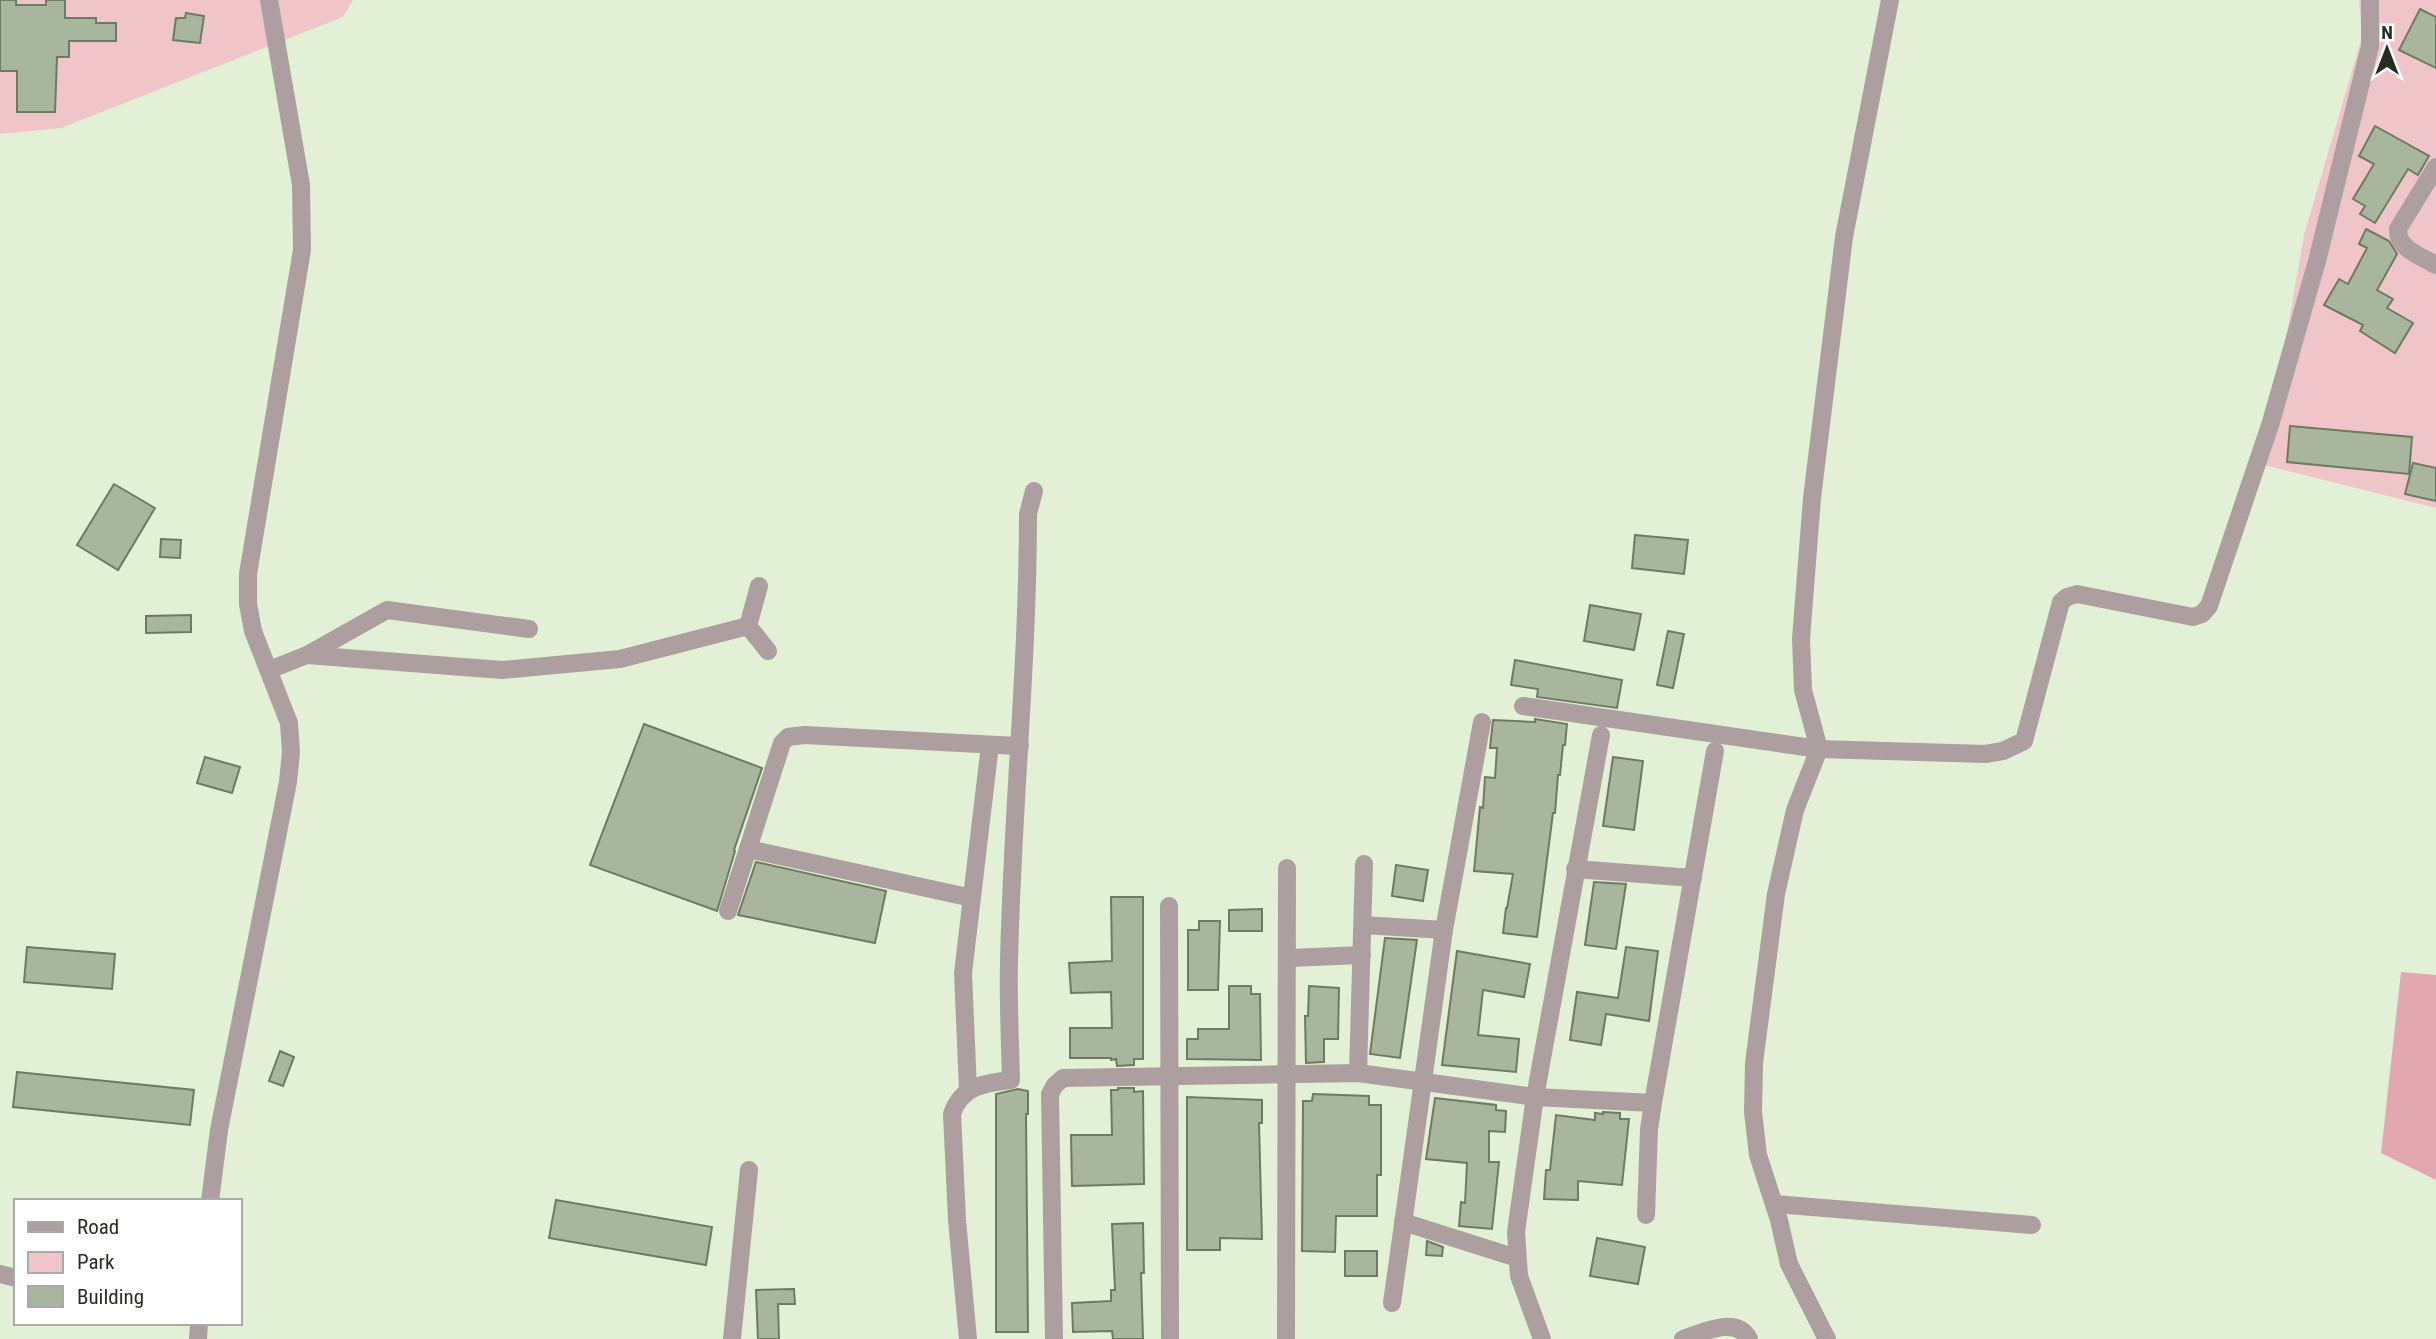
<svg xmlns="http://www.w3.org/2000/svg" width="2436" height="1339" font-family="'Roboto Condensed',sans-serif">
<style>
.green{fill:#efc5ca}
.forest{fill:#e3a8af}
.building{fill:#a8b69d;stroke:#6d7b63;stroke-width:2}
.lines{fill:none;stroke-linecap:round;stroke-linejoin:round}
.minor{stroke:#ad9ea0;stroke-width:18}
</style>
<rect width="100%" height="100%" fill="#e2f1d6"/>
<g class="green">
<polygon points="0,0 353,0 343,17 61,128 0,134"/>
<polygon points="2359,0 2436,0 2436,508 2264,465 2304,235 2362,37"/>
</g>
<polygon class="forest" points="2401,972 2436,975 2436,1180 2381,1153"/>
<g class="building">
<polygon points="0,0 16,0 16,5 46,5 46,0 65,0 65,18 96,18 96,23 116,23 116,41 69,41 69,57 57,57 55,112 17,112 17,71 0,71"/>
<polygon points="2420,9 2436,17 2436,68 2399,50"/>
<polygon points="186,13 204,16 200,43 173,40 176,18 185,18"/>
<polygon points="2375,126 2429,156 2418,175 2408,169 2375,223 2360,214 2365,206 2353,199 2374,164 2359,156"/>
<polygon points="2366,229 2389,241 2397,254 2377,290 2393,299 2387,308 2413,323 2395,353 2360,331 2363,325 2324,305 2339,279 2348,284 2367,248 2359,244"/>
<polygon points="2290,426 2412,437 2409,474 2287,462"/>
<polygon points="2413,463 2436,468 2436,501 2405,494"/>
<polygon points="114,484 155,508 118,570 77,545"/>
<polygon points="1635,535 1688,540 1684,574 1632,568"/>
<polygon points="161,539 181,540 180,558 160,557"/>
<polygon points="1590,605 1641,614 1634,650 1584,641"/>
<polygon points="191,615 191,632 146,633 146,616"/>
<polygon points="1668,631 1684,634 1673,688 1657,685"/>
<polygon points="1515,660 1622,680 1617,708 1537,697 1538,689 1511,685"/>
<polygon points="1535,719 1567,724 1565,745 1563,745 1560,775 1558,775 1555,813 1553,813 1537,937 1503,933 1506,908 1507,908 1513,874 1474,871 1480,807 1483,808 1485,777 1495,778 1497,748 1490,748 1493,720 1535,722"/>
<polygon points="644,724 762,768 734,850 735,851 717,911 590,865"/>
<polygon points="205,757 240,767 232,793 197,783"/>
<polygon points="1613,757 1643,761 1634,830 1603,826"/>
<polygon points="756,862 886,891 875,943 738,915"/>
<polygon points="1396,865 1428,870 1423,901 1392,896"/>
<polygon points="1594,882 1626,884 1616,949 1585,945"/>
<polygon points="1111,897 1143,897 1143,1059 1134,1059 1134,1065 1117,1066 1116,1059 1111,1060 1111,1058 1070,1058 1070,1028 1112,1028 1111,992 1071,993 1069,963 1112,961"/>
<polygon points="1262,909 1262,931 1229,931 1229,910"/>
<polygon points="1199,921 1220,921 1218,990 1188,990 1188,930 1199,930"/>
<polygon points="1385,938 1417,940 1400,1058 1370,1054"/>
<polygon points="27,947 115,954 112,989 24,982"/>
<polygon points="1626,947 1658,951 1649,1021 1606,1014 1601,1045 1570,1040 1577,992 1618,998"/>
<polygon points="1457,951 1530,964 1524,997 1483,990 1478,1035 1519,1039 1516,1072 1442,1065"/>
<polygon points="1229,986 1251,986 1251,994 1260,994 1261,1060 1187,1059 1187,1039 1198,1039 1198,1029 1229,1029"/>
<polygon points="1309,986 1339,988 1338,1039 1324,1039 1324,1062 1306,1063 1305,1016 1308,1016"/>
<polygon points="280,1051 294,1057 283,1086 269,1081"/>
<polygon points="17,1072 194,1090 190,1125 13,1107"/>
<polygon points="1118,1088 1134,1088 1134,1092 1143,1091 1144,1184 1072,1186 1071,1135 1112,1135 1111,1090 1118,1090"/>
<polygon points="1018,1089 1028,1091 1028,1114 1026,1114 1028,1332 996,1332 996,1094"/>
<polygon points="1313,1094 1369,1096 1369,1105 1381,1105 1381,1175 1377,1175 1377,1216 1336,1216 1335,1252 1302,1251 1303,1101 1312,1101"/>
<polygon points="1187,1097 1262,1100 1262,1123 1259,1123 1262,1239 1220,1238 1220,1250 1187,1250"/>
<polygon points="1435,1098 1496,1105 1496,1110 1506,1111 1505,1132 1489,1131 1489,1162 1499,1162 1492,1229 1459,1226 1461,1202 1465,1203 1467,1163 1426,1159"/>
<polygon points="1603,1112 1620,1113 1620,1119 1629,1119 1622,1185 1578,1181 1578,1200 1544,1199 1546,1170 1550,1170 1556,1115 1595,1120 1595,1113 1603,1114"/>
<polygon points="556,1200 712,1227 706,1265 549,1238"/>
<polygon points="1143,1223 1144,1273 1141,1273 1143,1339 1113,1339 1112,1331 1073,1332 1072,1303 1111,1301 1111,1290 1115,1290 1112,1224"/>
<polygon points="1597,1238 1645,1247 1638,1284 1590,1276"/>
<polygon points="1427,1241 1443,1247 1442,1256 1426,1255"/>
<rect x="1345" y="1251" width="32" height="25"/>
<polygon points="794,1289 795,1304 778,1304 779,1339 758,1339 756,1290"/>
</g>
<g class="lines">
<g class="minor">
<path d="M2436,167l-38,62c-1,20 23,27 38,36"/>
<polyline points="748,626 768,651"/>
<polyline points="307,655 387,610 529,629"/>
<polyline points="269,670 307,655 502,670 620,659 748,626 759,586"/>
<polyline points="1523,706 1819,749 1985,754 2003,751 2024,741 2061,602 2067,597 2077,594 2193,617 2202,614 2209,606 2271,422 2317,261 2370,46 2370,0"/>
<polyline points="748,849 972,898"/>
<polyline points="1575,869 1693,878"/>
<polyline points="1169,906 1170,1339"/>
<polyline points="728,911 782,743 788,737 804,735 1020,746"/>
<polyline points="1363,925 1444,930"/>
<polyline points="1289,958 1362,955"/>
<polyline points="1358,1073 1364,864"/>
<polyline points="968,1090 963,973 990,745"/>
<polyline points="210,1201 219,1130 288,782 291,752 289,723 253,631 248,604 248,574 302,250 301,185 269,0"/>
<polyline points="1774,1204 2032,1225"/>
<polyline points="1646,1215 1649,1129 1653,1103"/>
<polyline points="1403,1222 1517,1258"/>
<polyline points="0,1274 16,1278"/>
<polyline points="1392,1303 1444,930 1482,722"/>
<polyline points="198,1339 199,1323"/>
<polyline points="732,1339 749,1170"/>
<path d="M968,1339l-11,-119 -5,-106c9,-28 33,-31 59,-34 -1,-39 -3,-79 -2,-118 3,-149 19,-298 19,-448l6,-23"/>
<polyline points="1054,1339 1050,1094 1055,1085 1063,1078 1358,1073 1535,1097 1653,1103 1715,751"/>
<polyline points="1286,1339 1287,868"/>
<polyline points="1542,1339 1519,1276 1516,1232 1535,1097 1601,735"/>
<path d="M1683,1339c19,-6 53,-24 66,0"/>
<polyline points="1827,1339 1789,1264 1779,1220 1758,1155 1753,1112 1754,1063 1776,894 1795,810 1819,749 1803,690 1801,639 1812,498 1844,237 1890,0"/>
</g>
</g>
<rect x="14" y="1199" width="228" height="126" fill="#ffffff" stroke="#a8aba7" stroke-width="2"/>
<rect x="28" y="1222" width="35" height="10" fill="#ad9ea0" stroke="#a8aba7" stroke-width="2"/>
<text x="77" y="1234" font-size="21" fill="#262c22">Road</text>
<rect x="28" y="1252" width="35" height="21" fill="#efc5ca" stroke="#a8aba7" stroke-width="2"/>
<text x="77" y="1269" font-size="21" fill="#262c22">Park</text>
<rect x="28" y="1286" width="35" height="21" fill="#a8b69d" stroke="#a8aba7" stroke-width="2"/>
<text x="77" y="1304" font-size="21" fill="#262c22">Building</text>
<g transform="translate(2387 49)" stroke="#ffffff" stroke-width="5" paint-order="stroke">
<path d="M0-5L12 26L0 18L-12 26Z" fill="#262c22"/>
<text y="-10" font-size="19" font-weight="bold" text-anchor="middle" fill="#262c22">N</text>
</g>
</svg>
